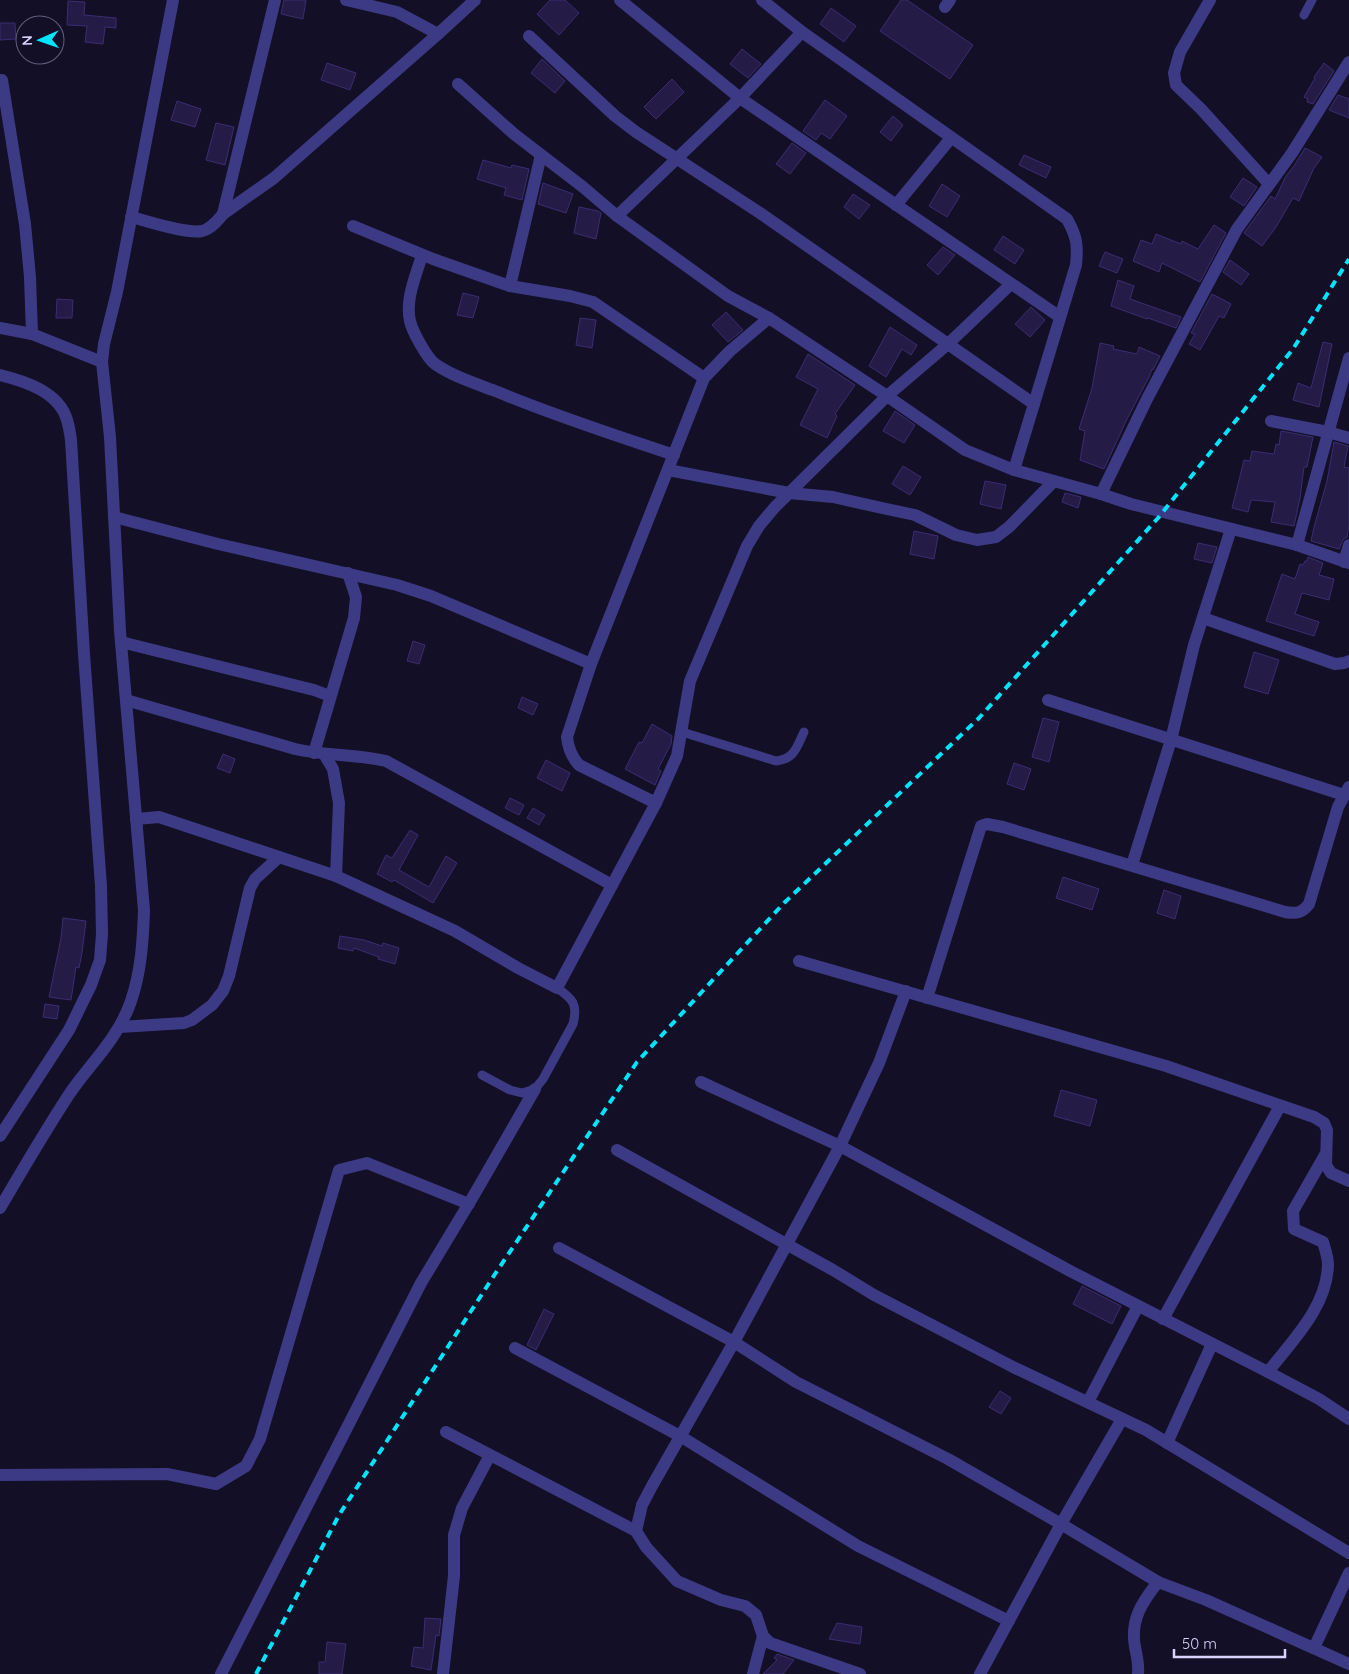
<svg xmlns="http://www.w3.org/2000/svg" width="1349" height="1674" font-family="Quicksand,sans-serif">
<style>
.building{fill:#241b47;stroke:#3b2d73}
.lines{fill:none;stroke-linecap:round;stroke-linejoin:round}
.service{stroke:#3d3a85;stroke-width:9}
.minor{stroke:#3d3a85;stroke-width:12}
.rail{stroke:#00e5ff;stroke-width:4;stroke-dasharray:8 6;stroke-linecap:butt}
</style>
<rect width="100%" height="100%" fill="#130f26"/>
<g class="building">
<polygon points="284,0 306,0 303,19 281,14"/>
<polygon points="550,0 565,0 579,13 559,35 537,14"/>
<polygon points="901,0 907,0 973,45 950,79 880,31"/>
<polygon points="68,1 85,2 84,15 116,18 116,28 105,27 103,44 85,42 87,26 67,25"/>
<polygon points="831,8 856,26 844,42 820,24"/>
<polygon points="0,23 15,23 16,39 0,40"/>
<polygon points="742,49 761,64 748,78 730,64"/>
<polygon points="542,59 565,81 555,93 531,73"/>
<polygon points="327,63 356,73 350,90 321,80"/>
<polygon points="1324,63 1334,71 1313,104 1307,102 1308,99 1304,97 1315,78 1314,77"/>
<polygon points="672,79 684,92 656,119 644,107"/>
<polygon points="1338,95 1349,99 1349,118 1329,110"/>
<polygon points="825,100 847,116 830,139 821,133 816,140 803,131"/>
<polygon points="177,101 201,109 195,127 171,120"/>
<polygon points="893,116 903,125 891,141 880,132"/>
<polygon points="216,123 234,127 225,165 206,160"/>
<polygon points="792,143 806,153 790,174 776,164"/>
<polygon points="1305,148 1322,157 1314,168 1299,201 1293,198 1276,227 1262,246 1244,233 1271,196 1275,199 1286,176 1294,166"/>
<polygon points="1024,155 1051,167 1046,178 1019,165"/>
<polygon points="483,160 511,168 512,165 529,169 522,200 504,195 506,188 477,179"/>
<polygon points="1243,178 1257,187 1244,206 1230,197"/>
<polygon points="543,183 573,194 566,213 538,204"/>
<polygon points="942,184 960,196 947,217 929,206"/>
<polygon points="853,194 870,205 859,219 844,207"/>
<polygon points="579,207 598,211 601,213 596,239 574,233"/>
<polygon points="1214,225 1226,233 1200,282 1162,263 1159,272 1133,261 1141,240 1152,244 1156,234 1181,244 1182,241 1198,249"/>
<polygon points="1003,236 1024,250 1015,264 994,250"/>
<polygon points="943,247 955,255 938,275 927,265"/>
<polygon points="1105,252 1123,259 1117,273 1099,266"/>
<polygon points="1230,260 1249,274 1241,285 1223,272"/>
<polygon points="1118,280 1134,286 1130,299 1181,317 1176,328 1148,318 1147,319 1111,306"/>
<polygon points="463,293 479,297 473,318 457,315"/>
<polygon points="1212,294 1231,304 1224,318 1219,316 1200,350 1189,344 1195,334 1191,333"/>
<polygon points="57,299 73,300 72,318 56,318"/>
<polygon points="1031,307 1045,320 1030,337 1015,324"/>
<polygon points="726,312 743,330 728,342 712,325"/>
<polygon points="580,318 596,320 592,348 576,345"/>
<polygon points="890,327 917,345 911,355 902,349 886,377 869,366"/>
<polygon points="1323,342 1332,344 1319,407 1293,400 1298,383 1311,388"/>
<polygon points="1100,343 1114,346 1113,349 1137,354 1139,347 1160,356 1153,370 1152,369 1149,377 1127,419 1104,469 1080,460 1085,431 1079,429 1092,388"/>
<polygon points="808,354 855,385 835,414 837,416 827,438 800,425 818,389 796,377"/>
<polygon points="895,411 915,425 904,443 883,431"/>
<polygon points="1281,431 1313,437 1307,467 1304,467 1300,498 1294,526 1271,522 1275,502 1251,500 1248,512 1232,508 1244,460 1250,461 1252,451 1274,454 1276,444 1279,445"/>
<polygon points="1334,442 1348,446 1344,467 1349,468 1349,526 1347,537 1343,540 1339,549 1311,541 1314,527 1327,481"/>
<polygon points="903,466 921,477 910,495 892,484"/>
<polygon points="985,481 1006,485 1001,509 980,504"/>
<polygon points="1065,493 1081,497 1078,508 1062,502"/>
<polygon points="914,531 938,536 934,559 910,554"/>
<polygon points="1198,543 1217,547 1212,563 1194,559"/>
<polygon points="1308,557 1323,563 1319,575 1334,579 1329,600 1302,593 1295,614 1319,622 1314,636 1266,621 1282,574 1295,579 1300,564 1303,565 1305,561 1307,561"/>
<polygon points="413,641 425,645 419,664 407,661"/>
<polygon points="1254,652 1279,660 1268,694 1244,687"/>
<polygon points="522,697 538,704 533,715 518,708"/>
<polygon points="1043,718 1059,722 1049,762 1032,757"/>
<polygon points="652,724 672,736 671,744 658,769 661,771 655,785 625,769 639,742 642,743"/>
<polygon points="223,754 235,759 230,773 217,768"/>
<polygon points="546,760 570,773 562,791 537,778"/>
<polygon points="1014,763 1031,769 1024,790 1007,784"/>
<polygon points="510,798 524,805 519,815 505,808"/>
<polygon points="533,808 545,815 539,825 527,818"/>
<polygon points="410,830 418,835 399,870 429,887 446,856 457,863 433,903 394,880 392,882 377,874 386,855 392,858"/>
<polygon points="1063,877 1099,889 1092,910 1056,898"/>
<polygon points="1164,890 1181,896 1175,919 1157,913"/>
<polygon points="63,918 86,921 82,953 79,968 76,967 71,1000 49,997 61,938"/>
<polygon points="340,936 364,940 382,946 383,943 399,948 395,964 378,959 379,957 354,948 353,951 338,948"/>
<polygon points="45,1004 59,1006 57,1019 43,1017"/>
<polygon points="1061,1090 1097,1100 1090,1126 1054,1116"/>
<polygon points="1082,1286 1121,1306 1112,1324 1073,1304"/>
<polygon points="544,1309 554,1314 536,1350 527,1345"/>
<polygon points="1000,1391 1011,1398 1001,1414 989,1407"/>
<polygon points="425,1618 441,1619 439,1636 436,1635 431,1670 411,1666 414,1647 423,1648"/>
<polygon points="837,1623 862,1627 860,1644 829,1639"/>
<polygon points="327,1642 346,1644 342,1674 319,1674 319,1662 325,1662"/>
<polygon points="777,1654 794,1660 783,1674 763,1674 777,1660 774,1658"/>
</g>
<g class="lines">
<g class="service">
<polyline points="1304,15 1312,0"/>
<path d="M682,732l94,29c19,-2 21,-15 28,-29"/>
<path d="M482,1075l28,15 12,3 13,-4 8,-10 30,-55c5,-20 0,-25 -16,-36"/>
</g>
<g class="minor">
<polyline points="346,0 397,12 438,34"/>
<polyline points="620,0 740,98 1060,317"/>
<path d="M762,0l40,32 265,187c10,18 11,26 9,46l-62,205"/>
<polyline points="1210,0 1180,52 1174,73 1176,85 1201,109 1269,184"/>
<polyline points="945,7 950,0"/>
<polyline points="529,36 615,116 636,132 760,213 1034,404"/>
<polyline points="2,80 25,224 30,277 32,334"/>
<polyline points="458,84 514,134 583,187 617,216 728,296 769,318 887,396 965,450 1014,470 1101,494 1131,504 1297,545 1349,563"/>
<polyline points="896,205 951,138"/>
<polyline points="223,214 274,178 438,34 475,0"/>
<polyline points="617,216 740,98 802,32"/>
<path d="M131,217c17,4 54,17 71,14 9,-2 15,-10 21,-17l52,-214"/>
<polyline points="353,226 433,259 510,286 570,296 593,302 704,378"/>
<path d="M422,255c-6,21 -17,44 -12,66 2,10 17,37 25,43 19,13 42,20 63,28 57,24 117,43 176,63"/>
<polyline points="510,286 541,155"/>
<polyline points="0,328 32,334 102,362"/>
<path d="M0,375c25,6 59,17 67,45 2,6 3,13 4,20l13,214 17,232 1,48 -2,26 -9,25 -22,45 -69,106"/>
<polyline points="1271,421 1328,432 1349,438"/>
<polyline points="668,470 789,493 833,497 882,508 915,515 956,535 977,540 996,537 1009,527 1054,481"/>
<polyline points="1101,494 1147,399 1237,229 1292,153 1349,62"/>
<polyline points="114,517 218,544 397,585 431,596 591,664"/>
<polyline points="1297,545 1349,358"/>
<polyline points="1344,562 1349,545"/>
<polyline points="1203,618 1335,664 1344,663 1349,661"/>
<polyline points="121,642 314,690 330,696"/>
<path d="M126,700l169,49c31,7 60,5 91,12l226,124"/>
<polyline points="1048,700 1344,795"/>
<polyline points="314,753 354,618 356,597 348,573"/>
<polyline points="324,754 333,769 339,803 336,876"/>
<path d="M656,803l-77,-38c-8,-9 -11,-17 -12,-28l24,-73 113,-286 26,-27 39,-33"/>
<polyline points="136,819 159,817 336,876 455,931 518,968 557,988 656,803 677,756 690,681 747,546 759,526 775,507 887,396 948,344 1011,284"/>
<polyline points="1132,865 1171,740 1194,645 1231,529"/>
<polyline points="799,961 1166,1066 1314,1117 1324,1123 1327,1130 1326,1165 1331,1173 1349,1181"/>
<path d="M927,998l54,-172 6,-2 16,3 282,85c12,2 17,1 24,-8l29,-97 11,-20"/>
<polyline points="120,1027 184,1023 192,1020 212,1005 223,991 229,976 250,888 255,879 279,857"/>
<polyline points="701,1082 840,1146 1072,1272 1268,1372 1319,1399 1349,1419"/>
<polyline points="617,1150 833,1270 874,1295 1015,1368 1146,1430 1349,1553"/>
<path d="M0,1208c23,-39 45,-77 70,-115 21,-30 49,-56 61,-92 10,-29 12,-60 13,-91l-24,-279 -10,-194 -8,-75 2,-18 13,-52 56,-292"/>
<polyline points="559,1248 734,1342 796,1382 948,1459 1061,1524 1158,1582 1206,1600 1349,1664"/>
<polyline points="1163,1319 1280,1106"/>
<polyline points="515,1348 680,1436 858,1546 1009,1621"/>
<path d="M1268,1372c24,-31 59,-65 60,-107 0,-8 -3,-16 -5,-23l-29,-13 -1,-18 32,-56"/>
<polyline points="1088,1402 1138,1306"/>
<polyline points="446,1432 636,1531"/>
<polyline points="1167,1443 1212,1344"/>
<polyline points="0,1475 167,1474 216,1484 246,1466 260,1439 339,1170 367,1163 469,1204"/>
<polyline points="1314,1648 1349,1573"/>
<polyline points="221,1674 421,1283 474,1195 535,1089"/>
<polyline points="443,1674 454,1576 454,1535 462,1508 490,1455"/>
<polyline points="753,1674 763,1636"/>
<polyline points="860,1674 770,1643 763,1636 756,1615 745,1606 721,1600 677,1581 646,1547 636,1531 642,1505 652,1486 734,1342 840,1146 879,1063 906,991"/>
<polyline points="980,1674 1061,1524 1122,1419"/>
<path d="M1138,1674c1,-10 -1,-17 -3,-27 -5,-27 7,-45 23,-65"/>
</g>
<polyline class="rail" points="256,1674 339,1515 495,1274 637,1062 784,903 979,718 1158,518 1293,349 1349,259"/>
</g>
<g transform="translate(40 40) rotate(268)"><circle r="24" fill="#130f26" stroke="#625e7d"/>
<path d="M0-4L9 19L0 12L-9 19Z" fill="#00e5ff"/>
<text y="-8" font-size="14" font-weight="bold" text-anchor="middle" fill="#d9d4ff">N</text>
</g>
<path d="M1174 1649v8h111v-8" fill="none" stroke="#d9d4ff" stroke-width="2.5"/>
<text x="1182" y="1649" font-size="15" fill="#d9d4ff" stroke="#130f26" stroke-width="4" paint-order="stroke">50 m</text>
</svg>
